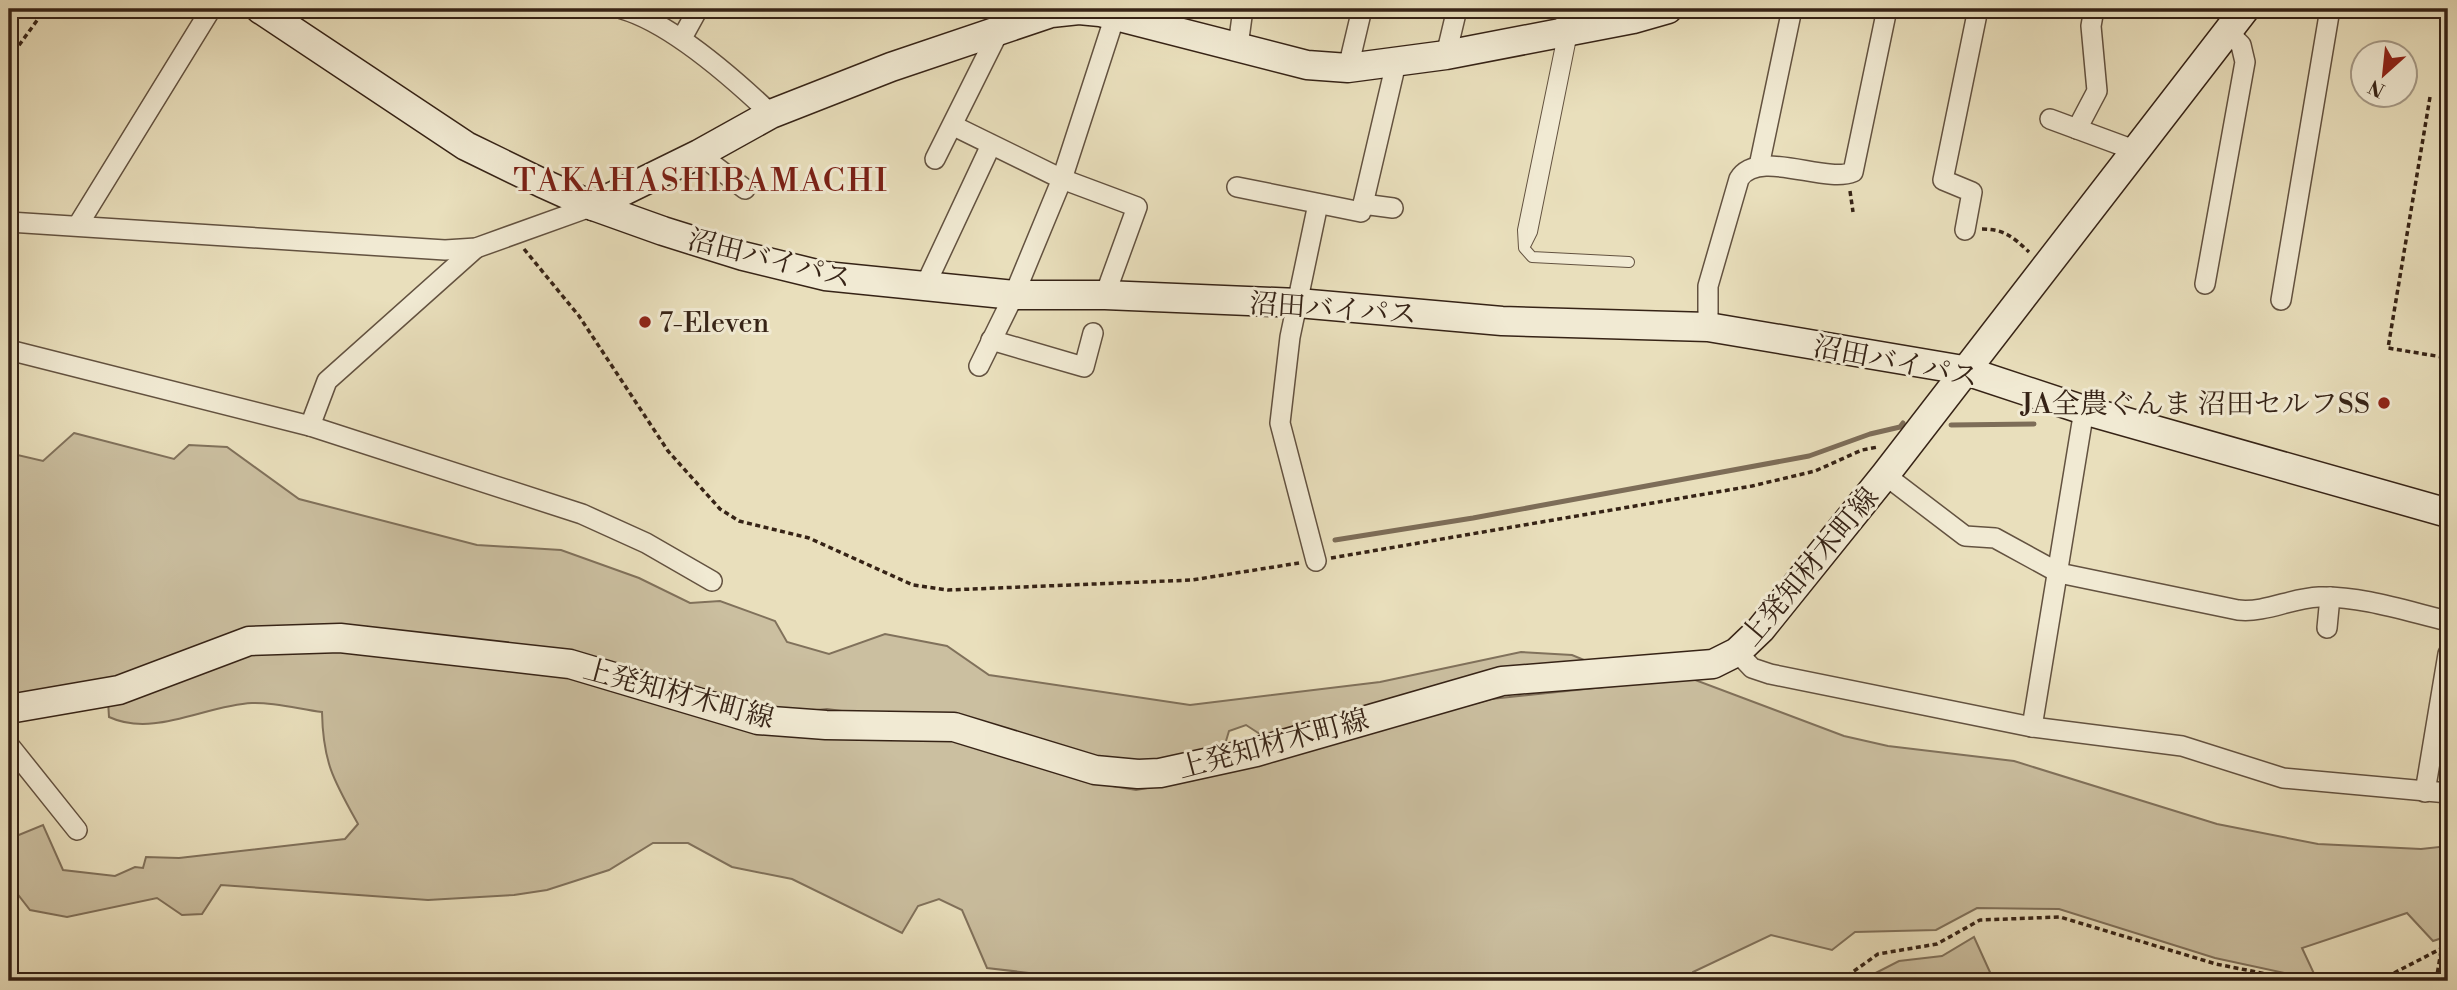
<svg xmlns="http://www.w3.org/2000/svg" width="2457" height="990" font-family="'Libre Bodoni','Noto Serif JP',serif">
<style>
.green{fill:#cbbfa0;stroke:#80715b;stroke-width:2}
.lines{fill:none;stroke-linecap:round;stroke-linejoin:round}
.stream{stroke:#7d6d58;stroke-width:5}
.lane-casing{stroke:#635240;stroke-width:12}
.street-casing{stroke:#635240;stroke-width:22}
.secondary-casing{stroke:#362316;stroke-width:31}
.path{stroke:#362316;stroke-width:3.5;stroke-dasharray:5 3.5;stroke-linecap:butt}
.lane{stroke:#f1ead3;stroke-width:10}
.street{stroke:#f1ead3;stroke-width:19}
.secondary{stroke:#f1ead3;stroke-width:28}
.poi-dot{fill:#8f2418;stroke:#f1ead3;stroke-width:2.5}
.labels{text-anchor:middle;stroke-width:6;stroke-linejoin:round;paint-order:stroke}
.street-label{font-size:28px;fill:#362316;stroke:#f1ead3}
.poi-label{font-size:28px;fill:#362316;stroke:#f1ead3;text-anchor:start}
.quarter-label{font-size:32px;letter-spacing:2px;fill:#7a1f14;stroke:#f1ead3}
</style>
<rect width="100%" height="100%" fill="#e9dfbc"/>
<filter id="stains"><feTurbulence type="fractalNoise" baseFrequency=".00286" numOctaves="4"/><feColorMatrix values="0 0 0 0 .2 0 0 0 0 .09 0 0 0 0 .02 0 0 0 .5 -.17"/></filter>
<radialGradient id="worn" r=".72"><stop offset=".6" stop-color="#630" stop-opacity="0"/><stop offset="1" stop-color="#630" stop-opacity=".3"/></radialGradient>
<g class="green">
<polygon points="74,433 174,459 189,445 227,447 299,499 477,545 561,550 639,578 690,603 720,601 775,621 787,642 829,654 885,634 947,646 989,675 1190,705 1380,682 1521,652 1572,655 1589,662 1266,738 1246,725 1229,731 1223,751 1187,760 1104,763 872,715 827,709 786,713 723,693 677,688 338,630 116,683 9,699 9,453 43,461"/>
<path d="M343,647l229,28 383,64 128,42 53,9 58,-10 297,-81 199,-21 154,58 44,10 126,15 203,63 101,20 103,5 27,-3v90l-15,5 -26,-28 -105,35 15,32 -102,-22 -156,-49 -82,-1 -41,22 -81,2 -23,18 -61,-15 -78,37 -2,9h-593l-111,-13 -25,-58 -23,-11 -21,7 -16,27 -110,-54 -60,-12 -44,-24h-35l-44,27 -62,20 -33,5 -86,5 -207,-15 -19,29 -20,1 -25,-17 -90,19 -37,-7 -21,-27v-44l34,-14 20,45 52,6 20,-9 8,1 3,-11 33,1 166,-19 13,-15c-24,-43 -35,-61 -36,-112 -23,-3 -48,-10 -70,-9 -46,2 -98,35 -143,14l-1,-16 142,-50z"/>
<polygon points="1974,937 1994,981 1860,981 1899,961 1942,956"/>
</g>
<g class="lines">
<g class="stream">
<polyline points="1951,425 2034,424"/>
<polyline points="1335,540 1473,518 1809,456 1870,434 1900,427 1903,423"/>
</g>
<defs>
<g id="lane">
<polyline points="1563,35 1523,230 1524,248 1532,257 1629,262"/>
<polyline points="1526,244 1532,232 1572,33"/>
</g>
<g id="street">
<path d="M622,9c49,14 111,69 149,105"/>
<polyline points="1564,31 1568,9"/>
<polyline points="682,38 698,9"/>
<polyline points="1238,46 1243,9"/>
<polyline points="1446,55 1457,9"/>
<polyline points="1348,68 1362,9"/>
<polyline points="2050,119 2134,150"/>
<polyline points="954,126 1062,179 1137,207 1105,295"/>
<polyline points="2077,129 2097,91 2091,26 2094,9"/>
<polyline points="699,154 745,189"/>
<polyline points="935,159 1000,29"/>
<polyline points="1759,166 1792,9"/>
<polyline points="1237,187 1361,212 1363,204 1393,208"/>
<polyline points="1363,204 1396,63"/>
<polyline points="9,222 445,250 476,248 593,206"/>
<polyline points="78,225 211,9"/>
<polyline points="1965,230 1972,192 1943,180 1978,9"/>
<polyline points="2205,284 2245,62 2241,45 2227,31"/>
<polyline points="924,288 991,145"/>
<polyline points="2281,300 2330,9"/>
<path d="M1708,327v-41l31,-107c19,-31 86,5 114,-7l34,-163"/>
<polyline points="991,340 1084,367 1093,333"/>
<polyline points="9,350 310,426 327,381 476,248"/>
<polyline points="979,366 1014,295 1062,179 1115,16"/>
<polyline points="310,426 582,514 646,543 712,581"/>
<path d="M1885,475l80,61 30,2 64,35 179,37c28,3 53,-12 81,-13 43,-1 87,14 129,24"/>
<polyline points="1316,561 1280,423 1290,337 1318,204"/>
<polyline points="2327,628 2330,597"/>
<polyline points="1737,652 1752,668 1770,674 2032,727 2182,746 2283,778 2448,793"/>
<polyline points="2032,727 2084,410"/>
<polyline points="9,745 77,830"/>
<polyline points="2425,792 2448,654"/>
</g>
<g id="secondary">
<polyline points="260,9 466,146 542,183 593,206 663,231 743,256 825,276 1014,295 1105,295 1298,303 1502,321 1708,327 1963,370 2084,410 2448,513"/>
<polyline points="593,206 699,154 771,114 891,67 1051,13 1079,10 1100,12 1307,65 1348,68 1446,55 1633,19 1668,9"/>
<polyline points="9,709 119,690 249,641 340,638 570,664 758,720 826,725 954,727 1095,770 1138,774 1160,773 1256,752 1502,681 1713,664 1737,652 1761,629 1885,475 2245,9"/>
</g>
</defs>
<use href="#lane" class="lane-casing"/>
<use href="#street" class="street-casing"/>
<use href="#secondary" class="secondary-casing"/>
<g class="path">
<polyline points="9,59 41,15 40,9"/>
<polyline points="2430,97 2388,348 2448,358"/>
<polyline points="1850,191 1853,212"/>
<path d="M1982,229c22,0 31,8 47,23"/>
<polyline points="524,249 579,316 668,451 720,509 739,521 809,538 913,585 948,590 1192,580 1299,563"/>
<polyline points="1331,558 1752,486 1815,471 1862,450 1878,447"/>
<polyline points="1840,981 1878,954 1937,944 1980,920 2060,917 2216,964 2302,981"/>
<polyline points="2361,981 2394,973 2448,945"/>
<polyline points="2436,981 2441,951 2448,949"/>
</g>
<use href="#lane" class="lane"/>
<use href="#street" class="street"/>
<use href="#secondary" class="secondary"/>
</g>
<g class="poi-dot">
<circle cx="645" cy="322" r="7"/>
<circle cx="2384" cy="403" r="7"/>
</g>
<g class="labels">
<g class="street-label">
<text transform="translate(770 258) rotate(14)" y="10">沼田バイパス</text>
<text transform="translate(1333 308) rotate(4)" y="10">沼田バイパス</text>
<text transform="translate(1896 361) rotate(11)" y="10">沼田バイパス</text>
<text transform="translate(1809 566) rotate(-50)" y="10">上発知材木町線</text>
<text transform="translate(679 693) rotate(15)" y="10">上発知材木町線</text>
<text transform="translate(1273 743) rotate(-15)" y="10">上発知材木町線</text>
</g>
<g class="poi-label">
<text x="659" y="332">7-Eleven</text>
<text x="2370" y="413" text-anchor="end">JA全農ぐんま 沼田セルフSS</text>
</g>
<g class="quarter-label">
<text x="701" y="191">TAKAHASHIBAMACHI</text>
</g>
</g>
<rect width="2457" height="990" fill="none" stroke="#e9dfbc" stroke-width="35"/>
<rect x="10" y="10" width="2436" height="969" fill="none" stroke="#362316" stroke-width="3.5"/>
<rect x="18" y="18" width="2422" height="955" fill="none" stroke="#362316" stroke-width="2"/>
<g transform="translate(2384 74) rotate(207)"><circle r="33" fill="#f1ead3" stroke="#a69a87" stroke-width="2"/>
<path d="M0-5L12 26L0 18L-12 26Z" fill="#8f2418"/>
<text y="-10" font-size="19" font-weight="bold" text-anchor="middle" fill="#362316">N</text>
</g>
<rect width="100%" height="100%" filter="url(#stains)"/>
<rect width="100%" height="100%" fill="url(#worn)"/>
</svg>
